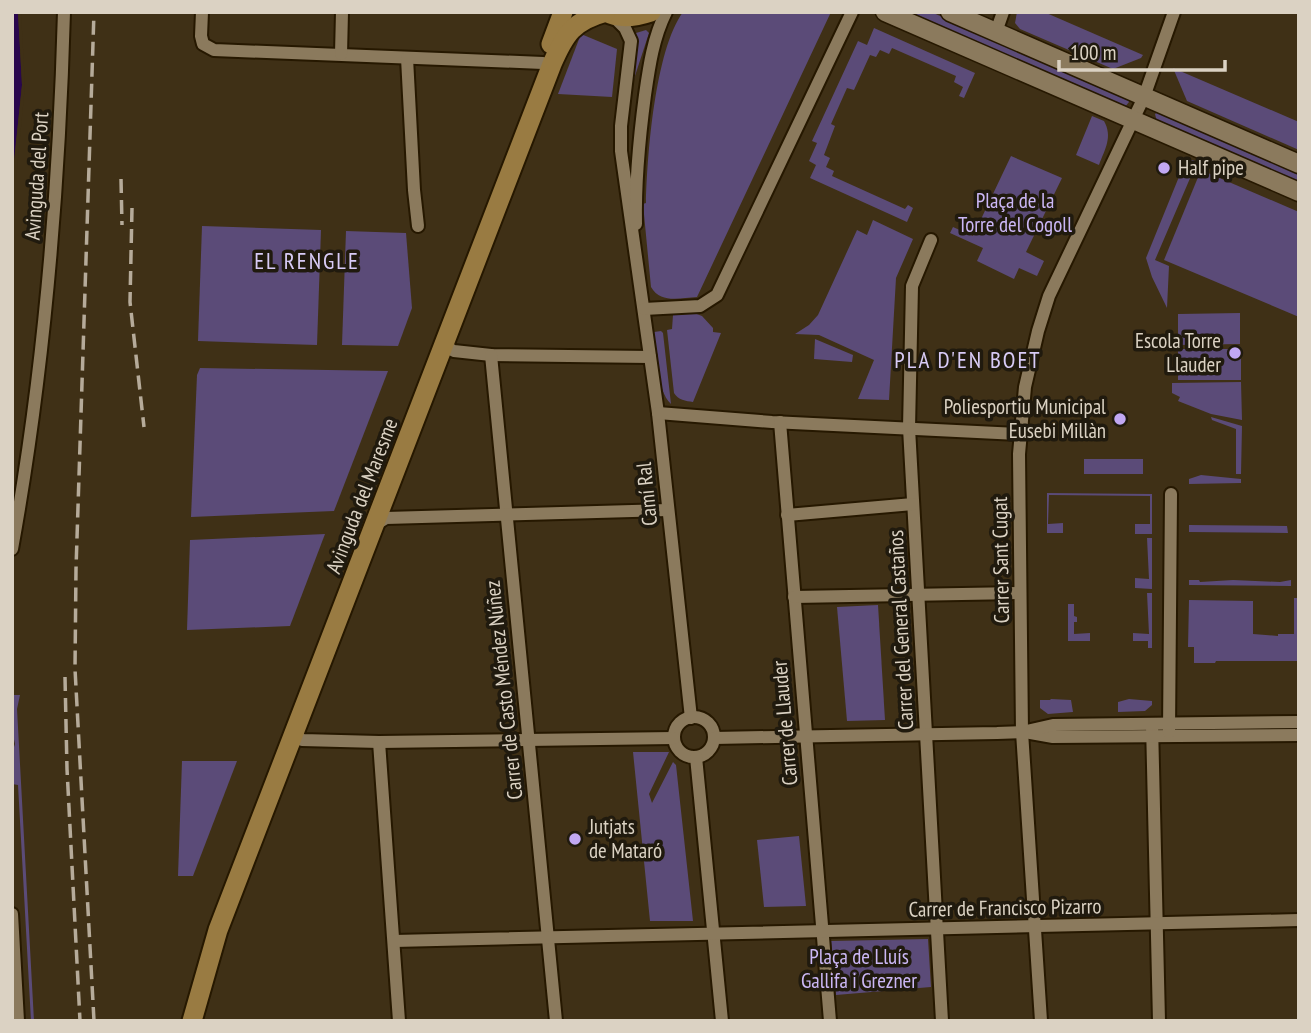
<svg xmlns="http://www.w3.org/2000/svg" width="1311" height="1033" font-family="'PT Sans Narrow',sans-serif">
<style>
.green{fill:#5b4b78}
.water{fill:#29064d}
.pier{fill:#3f3016}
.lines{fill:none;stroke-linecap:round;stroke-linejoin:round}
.street-casing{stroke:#261800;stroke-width:16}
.secondary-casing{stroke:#261800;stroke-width:21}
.primary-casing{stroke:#261800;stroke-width:23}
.street{stroke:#8b7a5d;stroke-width:12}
.secondary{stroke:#8b7a5d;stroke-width:18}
.primary{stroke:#997b42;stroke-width:19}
.rail{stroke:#b6ab9a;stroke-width:3.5;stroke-dasharray:14 7;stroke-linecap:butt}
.poi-dot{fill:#c1a8f3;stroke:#201a0e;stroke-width:2.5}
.labels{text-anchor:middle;stroke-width:7;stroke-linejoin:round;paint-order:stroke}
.poi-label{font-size:21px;fill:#dbd2c3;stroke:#201a0e;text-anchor:start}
.street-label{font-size:21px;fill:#dbd2c3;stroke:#201a0e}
.park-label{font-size:21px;fill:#cbb7f5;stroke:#201a0e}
.neighbourhood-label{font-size:23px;letter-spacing:2px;fill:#d8cbf6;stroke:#201a0e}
</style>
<rect width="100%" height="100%" fill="#3f3016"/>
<g class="green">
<path d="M683,12h148l-134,285c-17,1 -36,7 -46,-10l-8,-83 3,-1c1,-47 9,-153 37,-191z"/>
<polygon points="902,12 931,12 1127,97 1129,102 1125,107"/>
<polygon points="1017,12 1044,12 1143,55 1141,58 1113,69 1020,29 1015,23"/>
<polygon points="874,28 975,73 964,98 959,96 963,87 954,82 956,76 892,48 889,54 880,50 876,57 870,55 854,90 847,88 831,124 835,126 824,155 830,158 826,167 834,171 832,176 905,209 908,205 913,208 907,222 810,178 816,165 809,161 817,143 812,141 858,41 867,45"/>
<polygon points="646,30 649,33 632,85 636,33"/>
<polygon points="581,34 617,49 612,97 558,94"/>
<polygon points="1173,68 1299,122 1299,150 1187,101"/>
<polygon points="1159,111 1299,170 1299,184 1157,122 1155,114"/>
<path d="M1092,116l12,5c9,16 1,28 -5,44l-23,-10z"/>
<polygon points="1011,156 1062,178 1026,252 1044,261 1037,276 1019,268 1014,279 977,261 983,248 950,233 953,227 973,236"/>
<polygon points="1193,160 1197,162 1155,260 1169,266 1167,308 1152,277 1146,258 1185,162"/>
<polygon points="1201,170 1299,212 1299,317 1164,260"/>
<polygon points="873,220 913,239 896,278 889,400 858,399 874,360 819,335 795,334 809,325 818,315 857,230 867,235"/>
<polygon points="202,226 321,230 317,345 198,341"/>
<polygon points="346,231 406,233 412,308 398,346 342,345"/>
<path d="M694,313l8,3 11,12v4l8,1 -28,69c-7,-1 -15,-2 -19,-9l-7,-63 5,-1 1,-14z"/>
<polygon points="1240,313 1240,344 1178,345 1178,314"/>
<path d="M661,331l2,2 8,71c-15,-14 -14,-53 -17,-72z"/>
<polygon points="815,339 853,355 852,362 814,359"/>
<rect x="1178" y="349" width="63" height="31"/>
<polygon points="200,368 388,371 334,511 191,517 197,375"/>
<polygon points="1241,382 1242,420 1211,414 1178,401 1180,397 1172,393 1172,383"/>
<polygon points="1211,417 1242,426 1241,474 1236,474 1236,429 1212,420"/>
<rect x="1084" y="459" width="59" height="15"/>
<polygon points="1201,475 1241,479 1241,483 1189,484 1189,479"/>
<polygon points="1047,493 1152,494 1152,534 1135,534 1135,524 1150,524 1150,496 1049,495 1048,524 1063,523 1063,533 1047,533"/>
<polygon points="1189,525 1287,526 1288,533 1189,532"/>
<polygon points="325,534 290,626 187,630 190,540"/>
<polygon points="1147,538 1152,538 1152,589 1135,588 1135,578 1149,579"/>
<polygon points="1189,580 1199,580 1200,582 1233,580 1280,582 1291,580 1291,586 1189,585"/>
<polygon points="1147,593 1152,593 1152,648 1148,648 1148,641 1133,641 1133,633 1149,634"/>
<polygon points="1294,598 1299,598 1299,661 1216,661 1215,663 1194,663 1194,647 1188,647 1189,600 1253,601 1253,634 1278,636 1278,634 1294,634"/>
<polygon points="1068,604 1074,604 1074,616 1077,617 1077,622 1074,622 1074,634 1090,633 1090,641 1068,641"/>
<polygon points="878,605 885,720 847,721 837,607"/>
<polygon points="12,695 20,695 17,709 34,1021 31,1021 18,785 12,784 12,753 15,744 12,730"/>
<polygon points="1051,699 1071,700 1073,712 1048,714 1040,708 1040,700 1050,700"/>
<polygon points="1129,699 1152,701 1152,705 1145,711 1118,712 1118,702"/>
<polygon points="633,752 669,752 649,794 652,803 673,762 676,765 693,921 650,921"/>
<polygon points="182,761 237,761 193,876 178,876"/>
<polygon points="799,836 806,906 764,907 757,840"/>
<polygon points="928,939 931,987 836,995 831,941"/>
</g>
<polygon class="water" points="12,12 18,12 22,85 12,179"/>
<polygon class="pier" points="18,12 21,12 25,85 16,180 12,183 22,85"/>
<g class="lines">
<defs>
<g id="street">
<polyline points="202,12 201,36 203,44 214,50 543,63"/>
<polyline points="613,16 625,28 631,41 621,126 621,151 658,413 691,718"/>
<polyline points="996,32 1003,12"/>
<polyline points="341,54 342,12"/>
<polyline points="407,58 414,190 418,226"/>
<path d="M636,224c-1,-45 3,-84 9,-129 4,-28 8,-57 21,-83"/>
<polyline points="931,240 912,286 909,428 942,1021"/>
<polyline points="644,309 700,306 717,295 852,12"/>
<polyline points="446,342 450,349 454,351 491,355 650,357"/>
<polyline points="491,355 556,1021"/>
<polyline points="658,413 772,422 1019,434"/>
<polyline points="780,422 830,1021"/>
<polyline points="787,515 913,504"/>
<polyline points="376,524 386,518 668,510"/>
<path d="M12,549c32,-177 47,-357 52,-537"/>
<polyline points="794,597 1020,593"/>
<circle cx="694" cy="737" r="20"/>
<polyline points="1152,724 1159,1021"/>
<polyline points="1025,732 1053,737 1299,735"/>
<polyline points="1169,732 1171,494"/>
<polyline points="295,734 302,740 379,742 674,738"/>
<polyline points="714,738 997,733 1022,732 1053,725 1299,722"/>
<polyline points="379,742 399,1021"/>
<polyline points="696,757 722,1021"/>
<polyline points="12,914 18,1021"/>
<polyline points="394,941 1299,920"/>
<polyline points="1041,1021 1022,732 1019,454 1025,387 1038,331 1049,296 1144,97 1174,12"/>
</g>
<g id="secondary">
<polyline points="885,12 1299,192"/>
<polyline points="950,12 1299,164"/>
</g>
<g id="primary">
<path d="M606,12c14,8 30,5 45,0"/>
<polyline points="551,44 563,12"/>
<path d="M192,1021l26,-91 334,-866c13,-30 21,-43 54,-52"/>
</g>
</defs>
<use href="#street" class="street-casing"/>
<use href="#secondary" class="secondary-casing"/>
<use href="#primary" class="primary-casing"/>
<use href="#street" class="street"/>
<use href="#secondary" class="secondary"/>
<use href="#primary" class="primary"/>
<g class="rail">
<polyline points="121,179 122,225"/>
<polyline points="132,208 130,302 144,427"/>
<polyline points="65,677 67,769 80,1021"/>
<polyline points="94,1021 75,669 76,569 94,12"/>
</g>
</g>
<g class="poi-dot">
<circle cx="1164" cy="168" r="7"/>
<circle cx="1235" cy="353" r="7"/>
<circle cx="1120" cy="419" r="7"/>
<circle cx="575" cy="839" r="7"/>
</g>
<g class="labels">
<g class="poi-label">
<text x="1178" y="175">Half pipe</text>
<text x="1221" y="348" text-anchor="end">Escola Torre<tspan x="1221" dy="24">Llauder</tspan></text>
<text x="1106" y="414" text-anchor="end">Poliesportiu Municipal<tspan x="1106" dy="24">Eusebi Millàn</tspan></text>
<text x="589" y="834">Jutjats<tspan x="589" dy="24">de Mataró</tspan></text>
</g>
<g class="street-label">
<text transform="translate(37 176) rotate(-86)" y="7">Avinguda del Port</text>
<text transform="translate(647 494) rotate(-96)" y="7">Camí Ral</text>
<text transform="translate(362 496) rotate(-69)" y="7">Avinguda del Maresme</text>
<text transform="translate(1001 560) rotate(-91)" y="7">Carrer Sant Cugat</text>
<text transform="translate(901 630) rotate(-93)" y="7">Carrer del General Castaños</text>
<text transform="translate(504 690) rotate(-96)" y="7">Carrer de Casto Méndez Núñez</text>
<text transform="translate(785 723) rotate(-95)" y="7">Carrer de Llauder</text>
<text transform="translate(1005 908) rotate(-1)" y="7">Carrer de Francisco Pizarro</text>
</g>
<g class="park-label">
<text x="1015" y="208">Plaça de la<tspan x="1015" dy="24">Torre del Cogoll</tspan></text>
<text x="859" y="964">Plaça de Lluís<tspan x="859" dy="24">Gallifa i Grezner</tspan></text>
</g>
<g class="neighbourhood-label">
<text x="307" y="269">EL RENGLE</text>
<text x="968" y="368">PLA D'EN BOET</text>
</g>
</g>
<rect width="1311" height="1033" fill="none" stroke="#dbd2c3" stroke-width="28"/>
<path d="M1059 60v10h166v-10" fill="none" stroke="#dbd2c3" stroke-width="3.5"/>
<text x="1070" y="60" font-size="21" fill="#dbd2c3" stroke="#201a0e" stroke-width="5" paint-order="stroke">100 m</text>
</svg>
